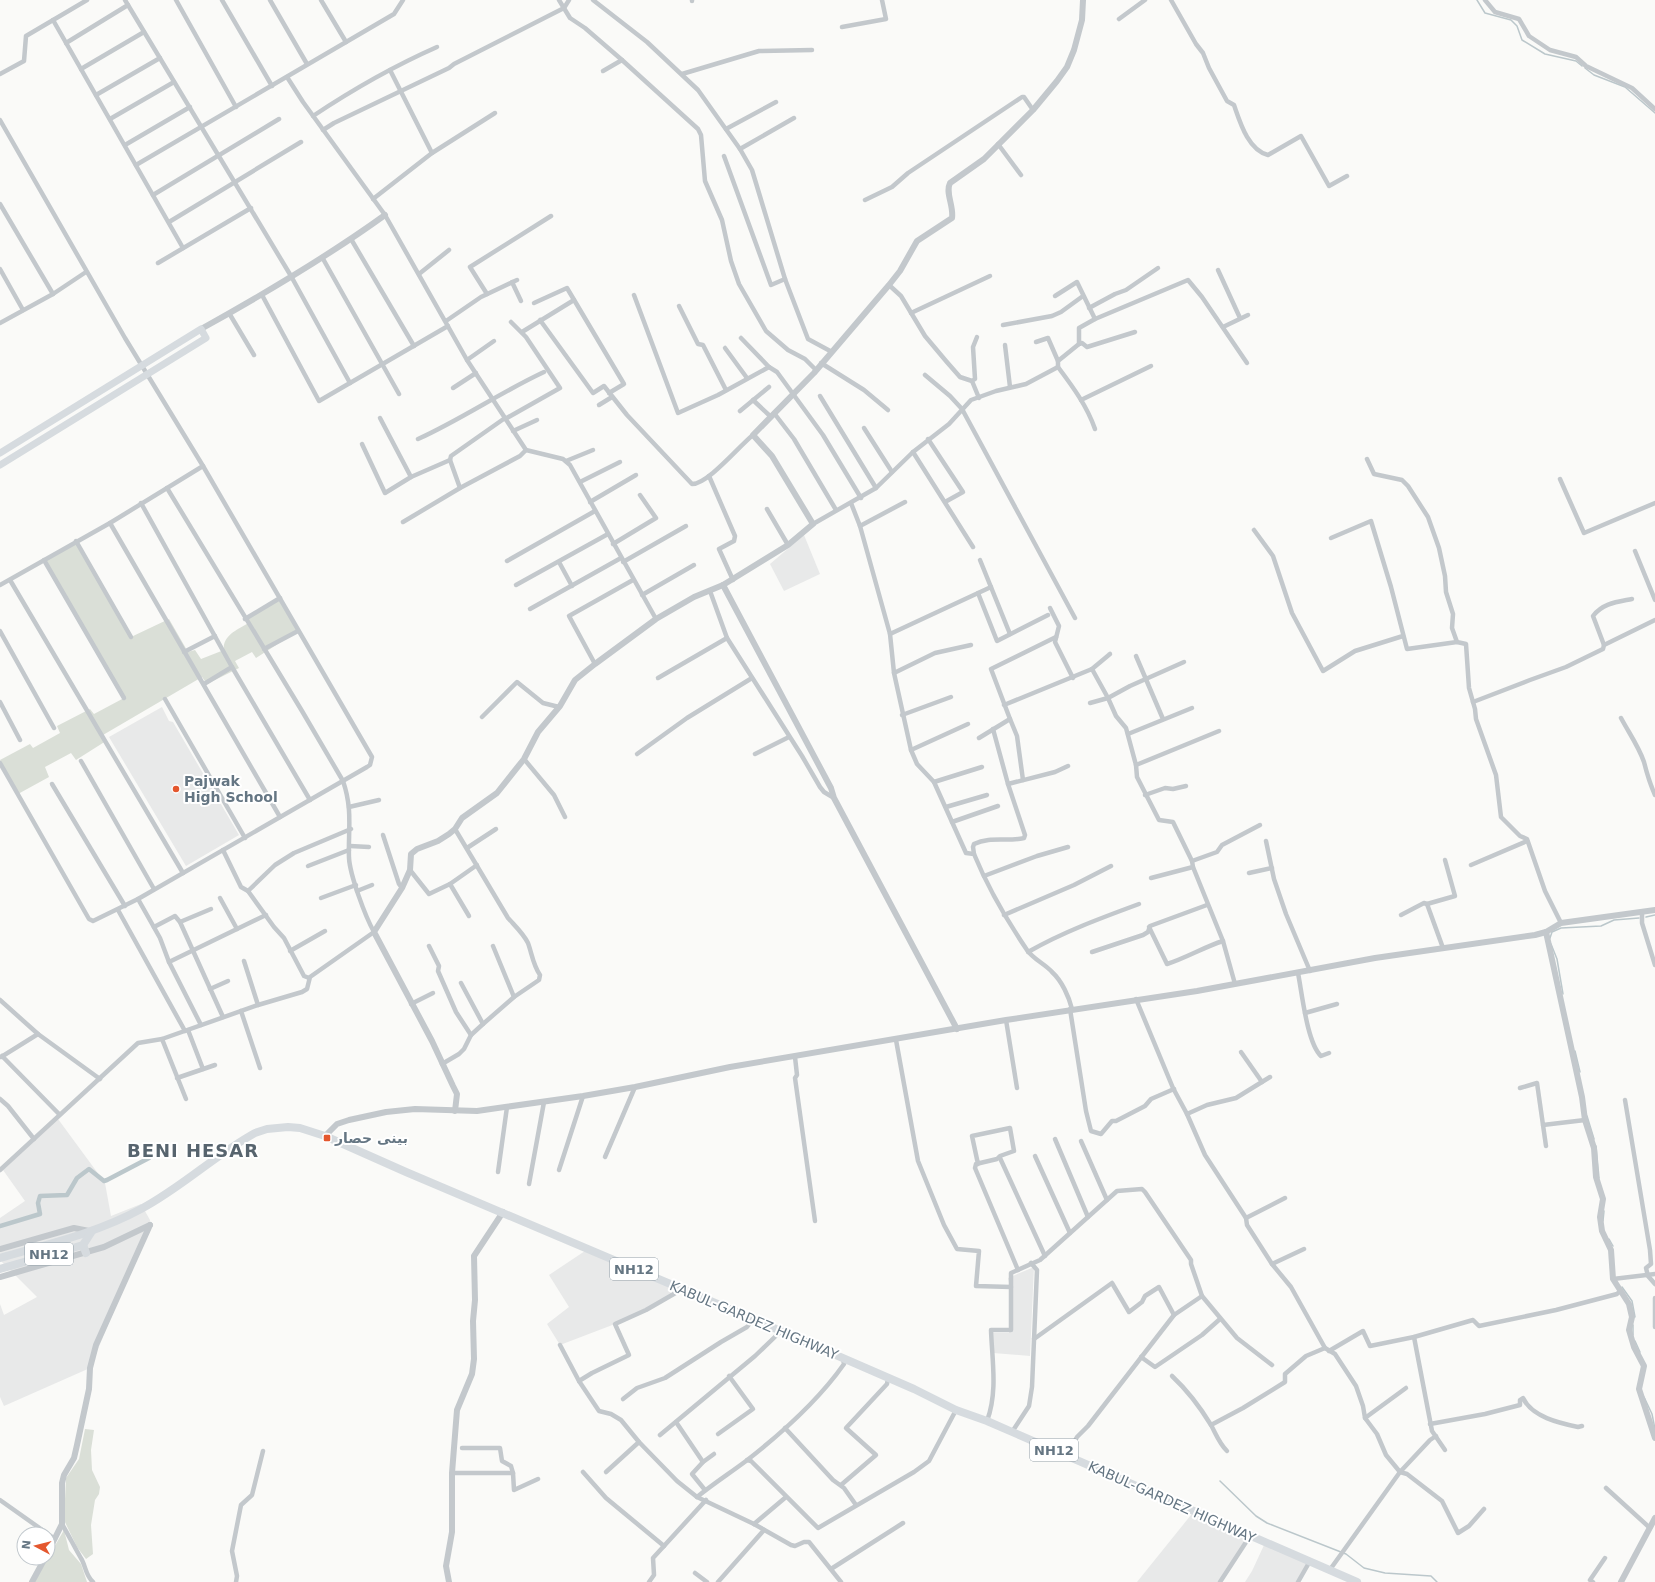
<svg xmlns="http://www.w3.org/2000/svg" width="1655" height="1582" font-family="'DejaVu Sans',Cairo,sans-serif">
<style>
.built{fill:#e8e9e9}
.green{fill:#dadfd7}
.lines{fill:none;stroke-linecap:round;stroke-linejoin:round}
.stream{stroke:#bbc7cb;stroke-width:1.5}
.canal{stroke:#bbc7cb;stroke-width:4.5}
.minor{stroke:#c3c8cc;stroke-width:4.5}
.tertiary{stroke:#c3c8cc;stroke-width:6}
.secondary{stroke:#d6dbdf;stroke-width:7}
.trunk{stroke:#d6dbdf;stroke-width:8}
.poi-dot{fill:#e4572e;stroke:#fff;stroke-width:1.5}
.labels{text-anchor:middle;stroke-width:4;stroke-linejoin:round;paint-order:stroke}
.shield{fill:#fff;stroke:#939fa8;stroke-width:1}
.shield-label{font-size:13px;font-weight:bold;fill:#657683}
.poi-label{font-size:14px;font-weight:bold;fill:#657683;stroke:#fff;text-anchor:start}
.street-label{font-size:14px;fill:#657683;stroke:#fff}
.district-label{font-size:18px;font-weight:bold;letter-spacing:1px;fill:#57646e;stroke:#fff}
</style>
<rect width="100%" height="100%" fill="#fafaf8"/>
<g class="built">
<polygon points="804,535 820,574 784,591 770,564"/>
<polygon points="162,707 169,721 173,722 239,835 186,866 109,737"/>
<polygon points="58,1119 105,1183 111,1216 141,1204 150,1220 150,1225 90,1368 4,1406 0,1397 0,1304 4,1315 37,1297 0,1260 0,1218 25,1201 3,1170"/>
<polygon points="588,1249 679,1291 615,1324 560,1345 547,1324 569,1307 549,1275"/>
<polygon points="1034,1267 1030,1356 993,1353 993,1333 1009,1333 1011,1293 1008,1278"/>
<polygon points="1195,1510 1250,1536 1220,1582 1137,1582"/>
<polygon points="1265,1543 1310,1561 1298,1582 1245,1582 1252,1571"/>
</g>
<g class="green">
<path d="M76,541l55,96 38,-18 19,33 7,-2 6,9 23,-9c-2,-15 15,-21 26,-28l-3,-6 33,-18 18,33 -42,27 -4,-6 -17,9 4,7 -32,16 -5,-7 -99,58 3,6 -30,19 -5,-7 -26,14 4,10 -31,17 -18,-34 30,-16 3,4 27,-15 -3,-7 33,-17 4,5 30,-16 -80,-138z"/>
<polygon points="85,1429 94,1430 91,1450 92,1470 100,1487 99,1494 95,1500 91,1525 93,1554 86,1559 77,1547 64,1520 66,1478 79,1459"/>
<polygon points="64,1530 69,1550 81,1564 87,1582 34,1582"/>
</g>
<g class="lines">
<g class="stream">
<polyline points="1477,0 1485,13 1511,20 1517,26 1522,40 1545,54 1576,61 1582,66"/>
<polyline points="1585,68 1594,75 1625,87 1655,113"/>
<polyline points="1646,917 1655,915"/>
<polyline points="1550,938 1552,932 1561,928 1601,926 1614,920 1639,918"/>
<polyline points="1551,944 1557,959 1563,994"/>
<polyline points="1575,1051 1580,1072"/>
<polyline points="1587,1116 1594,1139"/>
<polyline points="1596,1146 1599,1178"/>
<polyline points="1603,1221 1604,1211"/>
<polyline points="1609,1239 1613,1246"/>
<polyline points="1622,1287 1632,1301 1635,1317"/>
<polyline points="1633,1325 1633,1335"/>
<polyline points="1635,1341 1640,1352"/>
<polyline points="1644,1397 1652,1414 1655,1429"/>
<polyline points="1220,1481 1256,1516 1267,1523 1346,1554 1364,1568 1385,1573 1431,1576 1437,1582"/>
</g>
<polyline class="canal" points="0,1226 40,1214 38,1203 40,1196 67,1195 77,1178 89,1169 104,1181 107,1180 149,1158"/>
<g class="minor">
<polyline points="125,0 291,276 350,383"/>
<polyline points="176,0 236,107"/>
<polyline points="222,0 272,86"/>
<polyline points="270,0 307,64"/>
<polyline points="321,0 346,42"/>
<polyline points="559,0 570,18 585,28 622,60 698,129 701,135 705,181 722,220 731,261 739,284 766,331 788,350 805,359 816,370"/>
<polyline points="593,0 647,42 698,90 740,149 752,170 785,279 808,339 832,352"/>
<polyline points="692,0 692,1"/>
<path d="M1171,0l25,44 7,9 6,15 18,33 7,4c6,17 14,45 34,50l33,-19 28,50 18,-10"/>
<polyline points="1485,0 1495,12 1519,19 1529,36 1550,50 1576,57 1586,66 1632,88 1655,109"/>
<polyline points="1119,19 1145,0"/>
<polyline points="53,20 183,248"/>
<polyline points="842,27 886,19 882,0"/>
<polyline points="66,43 128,5"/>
<polyline points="81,69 144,32"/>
<polyline points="390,70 432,153"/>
<polyline points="603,71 622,60"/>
<polyline points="0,74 24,61 26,36 87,0"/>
<polyline points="682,74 759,51 812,50"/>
<polyline points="287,77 303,102 385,215 467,360 526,450 563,459 570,465 656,619"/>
<polyline points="96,95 160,58"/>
<path d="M313,116c39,-26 81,-50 124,-69"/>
<polyline points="110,119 174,82"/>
<polyline points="0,120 125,338 203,466 372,757 370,765 367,767 138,899 93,921 89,919 0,763"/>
<polyline points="726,129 776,102"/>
<polyline points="323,130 334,123 449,68 454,64 564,8 569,0"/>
<polyline points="998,144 1021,175"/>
<polyline points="125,145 190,107"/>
<polyline points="740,149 794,118"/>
<polyline points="724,156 771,285 785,279"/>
<polyline points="136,165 394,14 403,0"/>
<polyline points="153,195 279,119"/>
<polyline points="373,199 432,153 495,113"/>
<polyline points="865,200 892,187 908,173 1022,97 1024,97 1033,110"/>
<polyline points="0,204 53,294"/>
<polyline points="169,222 301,142"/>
<polyline points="351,239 414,346"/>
<polyline points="322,257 399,394"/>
<polyline points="158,263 251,208"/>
<polyline points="0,269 23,310"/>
<polyline points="1218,270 1240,318"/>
<polyline points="419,274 449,250"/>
<polyline points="512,282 521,301"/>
<polyline points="889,285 901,296 925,336 946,361 960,377 972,381"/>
<polyline points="487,294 470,267 551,216"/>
<polyline points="262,295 319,401 448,326"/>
<polyline points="634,295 678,413 718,395 769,367"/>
<polyline points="1055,296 1077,282 1095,319"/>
<polyline points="534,303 567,288 624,384 609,393"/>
<polyline points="679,306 698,344 703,345 726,390"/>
<polyline points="1089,308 1115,294 1126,290 1158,268"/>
<polyline points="229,313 254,355"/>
<polyline points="911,313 990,276"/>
<path d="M540,320l53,73 11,-7 23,29 65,69c16,0 47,-38 61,-49"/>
<polyline points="446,321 481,297 517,280"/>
<polyline points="0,323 53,294 86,272"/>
<polyline points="1003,325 1052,316 1061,312 1083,296"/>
<polyline points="1223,327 1248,315"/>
<polyline points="522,332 574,300"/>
<polyline points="977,337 973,347 975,379 972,381 979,398"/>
<polyline points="741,338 769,367 777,372 823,435 861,498"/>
<polyline points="1036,342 1048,338 1058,361"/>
<polyline points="1079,344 1082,343 1087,347 1135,332"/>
<polyline points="1005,345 1010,387"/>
<polyline points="725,348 747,378"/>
<polyline points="467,360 494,341"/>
<polyline points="821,363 864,390 888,410"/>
<polyline points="925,375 950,396 962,409 1075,618"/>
<polyline points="453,388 476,373"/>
<polyline points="820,396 876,488"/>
<polyline points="753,400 771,417"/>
<polyline points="1081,400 1151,366"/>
<polyline points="599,405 612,397"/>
<polyline points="740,411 769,387"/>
<polyline points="774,413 794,439 836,510"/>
<polyline points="380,418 411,477"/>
<polyline points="505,419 560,388 526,337 511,322"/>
<polyline points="864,428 892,472"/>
<path d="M1095,429c-8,-23 -22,-42 -37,-62v-6l21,-17v-16l16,-9 93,-39 14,17 45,66"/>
<polyline points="513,431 537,420"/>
<path d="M418,439c44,-20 83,-47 126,-67"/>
<polyline points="928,439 963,492 945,502"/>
<polyline points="362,444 385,493 411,477 450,460 451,456 505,418"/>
<polyline points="913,452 973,547"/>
<polyline points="1367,459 1374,474 1402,480 1408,486 1428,517 1439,548 1445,576 1446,592 1453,614 1452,628 1457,642 1466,644 1469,688 1475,709 1476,719 1496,775 1501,817 1520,836 1527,839 1545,891 1561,923"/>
<polyline points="450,460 460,488"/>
<polyline points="566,461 593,450"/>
<polyline points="709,476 735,536 734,541 719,549 733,580"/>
<polyline points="1560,479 1584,533 1655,503"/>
<polyline points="580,482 620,462"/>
<polyline points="590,502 636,475"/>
<polyline points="141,503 232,667 310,800"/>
<path d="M851,503l9,23 30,108 4,39 17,77 6,14 17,18 32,71 8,1c14,34 32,65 53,96 6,9 18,14 25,22 10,9 17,25 20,37"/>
<polyline points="767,509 788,545"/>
<polyline points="403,522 460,488 520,456 526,450"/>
<polyline points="110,523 280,817"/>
<polyline points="813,524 876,488 913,452 949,424 971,400 996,391 1026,384 1058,367"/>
<polyline points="860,526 905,502"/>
<polyline points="1254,530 1273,556 1292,613 1323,671 1355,651 1403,636"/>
<polyline points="1331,538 1371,521 1391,587 1407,649 1457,642"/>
<polyline points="76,541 131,637"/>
<polyline points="613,544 656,518 640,495"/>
<polyline points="1635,551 1655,600"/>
<polyline points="44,560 124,698"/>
<polyline points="980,560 1010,634"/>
<polyline points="507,561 595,511"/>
<polyline points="559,562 572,586"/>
<polyline points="623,562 686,526"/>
<polyline points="10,580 183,873"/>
<polyline points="0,585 110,523 203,466"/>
<polyline points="516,585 608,534"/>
<polyline points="710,591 727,638 802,756 820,787 824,792 834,798"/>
<polyline points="978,593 997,641 1048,615"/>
<polyline points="642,595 694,565"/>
<polyline points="1050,608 1059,626 1055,642 1073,678"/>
<polyline points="530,609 621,558"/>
<polyline points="245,619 280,598"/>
<polyline points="0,631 54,728"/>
<polyline points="890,634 991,587"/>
<path d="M1604,645l-11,-29c10,-13 24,-14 39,-17"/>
<polyline points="264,649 298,631"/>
<polyline points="184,652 215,636"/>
<polyline points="1136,656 1163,719"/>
<polyline points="595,664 569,616 633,580"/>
<polyline points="1092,669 1110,654"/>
<polyline points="894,673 935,653 971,645"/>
<polyline points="658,678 727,638"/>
<polyline points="204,684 232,667"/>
<polyline points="165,699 245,838"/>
<polyline points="0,702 20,740"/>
<polyline points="1473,702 1530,680 1566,667 1603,649 1604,645 1655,620"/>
<polyline points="1090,703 1108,698 1130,686 1184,662"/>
<polyline points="1004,705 1092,669 1108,698 1116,716 1126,728 1136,765 1137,777 1159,820 1173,822 1192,861 1193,867 1223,941 1235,984"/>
<polyline points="902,715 951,697"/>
<polyline points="482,717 517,682 543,703 559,707"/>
<path d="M1621,718c8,15 18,29 23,44 3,12 6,22 11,33"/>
<polyline points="1010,719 1017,736 1023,780"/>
<polyline points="1128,734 1192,708"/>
<polyline points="979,738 1010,719 991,669 1056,637"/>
<polyline points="911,750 968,724"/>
<polyline points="637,754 687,718 752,678"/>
<polyline points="755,754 789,737"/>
<polyline points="524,759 554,795 565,817"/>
<polyline points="81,761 154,889"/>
<polyline points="1136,765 1219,731"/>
<polyline points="934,782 982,767"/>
<polyline points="52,784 125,906"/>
<polyline points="1008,784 1055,772 1068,766"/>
<polyline points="1145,795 1165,788 1173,789 1186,786"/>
<polyline points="349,807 379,800"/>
<polyline points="946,807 987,795"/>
<polyline points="952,822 998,806"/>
<polyline points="383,835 399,884 402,888"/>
<polyline points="1266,841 1274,879 1286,914 1310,971"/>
<polyline points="350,846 369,847"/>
<polyline points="467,848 496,829"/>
<polyline points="223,850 241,887 248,891 274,927 284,938 304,976 309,978"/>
<path d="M974,854l-1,-7 1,-3c16,-8 34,-2 50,-6l1,-3 -17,-51 -15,-55"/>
<polyline points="1192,861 1217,852 1222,845 1260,825"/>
<polyline points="1471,865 1527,841"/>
<polyline points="308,866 349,850"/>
<polyline points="410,870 429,894 450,884 477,865"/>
<polyline points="1249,873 1272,868"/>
<polyline points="984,876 1037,856 1068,847"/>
<polyline points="1151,878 1193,867"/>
<polyline points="450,884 469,916"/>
<polyline points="248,891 275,865 294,853 351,829"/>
<polyline points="357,891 372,885"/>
<polyline points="220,898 237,929"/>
<polyline points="321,898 356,885"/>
<polyline points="138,899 160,938 169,962 201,1025"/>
<polyline points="1427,904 1443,948"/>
<polyline points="118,910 185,1031"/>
<polyline points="1642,912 1642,923 1655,965"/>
<polyline points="1004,915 1074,885 1111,866"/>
<polyline points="1401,915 1424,903 1427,904 1455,896 1445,860"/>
<polyline points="180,922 211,909"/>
<polyline points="154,927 175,916 180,922 223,1017"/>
<path d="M1149,927l18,37c19,-6 37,-17 56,-23"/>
<polyline points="429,946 439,966 438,971 456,1012 471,1035"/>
<polyline points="493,946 514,997"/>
<polyline points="290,951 325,931"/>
<path d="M1028,952c35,-20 73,-34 111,-48"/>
<polyline points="1092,952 1143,935 1148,932 1150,926 1207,905"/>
<polyline points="244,961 258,1005"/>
<polyline points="169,962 266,915"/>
<path d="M1298,973c4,20 9,70 23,83l8,-3"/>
<polyline points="461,983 483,1024"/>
<polyline points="210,989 228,981"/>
<polyline points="1136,999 1173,1088 1187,1114 1205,1155 1246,1218 1247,1225 1272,1264 1291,1287 1325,1348 1335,1354 1356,1386 1363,1406 1365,1418 1377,1434 1386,1455 1400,1472 1407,1474 1442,1501 1458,1533 1469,1526 1484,1509"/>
<polyline points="0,1000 38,1034 100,1079"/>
<polyline points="411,1004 433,993"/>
<polyline points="1070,1009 1086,1111 1091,1131 1101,1134 1112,1121 1116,1121 1145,1106 1151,1099 1174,1089"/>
<polyline points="241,1011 260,1068"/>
<polyline points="1305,1013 1337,1004"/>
<polyline points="1006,1020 1017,1088"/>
<polyline points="188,1030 203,1069"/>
<polyline points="162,1039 186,1099"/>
<polyline points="896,1040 918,1161 944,1225 957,1249 979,1251 976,1286 1011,1287"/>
<polyline points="1241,1052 1262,1082"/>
<polyline points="2,1056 59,1114"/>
<polyline points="1,1057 38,1034"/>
<polyline points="795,1057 797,1075 795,1078 815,1221"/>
<path d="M442,1064l17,-10 5,-5 7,-14 12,-11 31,-27 25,-17 1,-5c-7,-10 -8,-21 -12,-32 -5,-10 -13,-17 -20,-25l-53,-89"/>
<polyline points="177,1078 215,1065"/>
<polyline points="1520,1088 1537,1083 1546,1146"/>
<polyline points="0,1099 8,1106 34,1139"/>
<polyline points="1625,1100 1650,1250 1651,1264 1646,1268 1648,1276 1655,1284"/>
<polyline points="1187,1114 1207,1105 1236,1098 1270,1077"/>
<polyline points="1543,1125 1585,1120"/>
<polyline points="1055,1139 1088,1217"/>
<polyline points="1081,1141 1107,1200"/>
<polyline points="1035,1156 1070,1233"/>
<polyline points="605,1157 635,1087"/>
<polyline points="1000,1158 1045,1256"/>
<polyline points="978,1164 972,1136 1010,1128 1014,1151 1000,1156 997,1159 976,1164 975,1168 1018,1270"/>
<path d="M0,1170l138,-127 24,-4 96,-34 44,-13 5,-3 3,-12 64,-45c-9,-16 -24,-57 -25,-74 -1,-28 4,-48 -6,-77l-41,-70 -135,-223"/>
<polyline points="559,1170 583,1096"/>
<polyline points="498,1172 507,1107"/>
<polyline points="529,1184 544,1102"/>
<polyline points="1246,1218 1285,1198"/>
<polyline points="1272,1264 1304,1249"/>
<polyline points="1613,1279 1655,1274"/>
<polyline points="1655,1298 1655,1327"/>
<polyline points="1414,1337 1432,1431 1445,1450"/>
<polyline points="1034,1339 1112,1283 1129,1312 1142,1302 1145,1296 1159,1287 1174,1315"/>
<polyline points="560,1345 579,1381 599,1411 611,1414 621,1420 639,1442 677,1481 697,1497 754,1524 791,1545 795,1546 804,1542 809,1542 841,1582"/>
<polyline points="1329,1351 1363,1331 1370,1346 1414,1337 1473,1320 1479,1326 1556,1310 1617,1294 1620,1291"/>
<polyline points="1141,1357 1155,1367 1202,1335 1220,1319"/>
<path d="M1172,1376c15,14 28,31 39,49 5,9 8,18 16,26"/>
<polyline points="579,1381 592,1373 629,1355 615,1324 646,1310 679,1291 681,1288"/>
<polyline points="623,1399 637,1388 665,1378 721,1342 747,1327 753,1319"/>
<polyline points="1365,1418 1406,1388"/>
<path d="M987,1421c11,-29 5,-61 4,-91h20v-57l29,-13 77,-69 25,-2 3,3 46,68v4l11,32 35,42 35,27"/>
<polyline points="676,1422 703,1462"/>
<path d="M1430,1424l55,-10 35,-9v-5l3,-2c9,19 36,25 55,29l4,-1"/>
<polyline points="1211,1425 1243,1408 1285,1382 1285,1374 1306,1356 1325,1348"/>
<polyline points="785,1428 833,1480 844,1488 856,1505"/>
<polyline points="1012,1432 1029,1406 1032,1387 1037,1270 1031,1263"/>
<polyline points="718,1434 753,1409 729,1376"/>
<polyline points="660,1435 755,1356 781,1331"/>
<polyline points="462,1448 500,1448 502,1461 511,1466 513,1473"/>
<polyline points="1067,1456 1077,1437 1088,1426 1174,1315 1202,1296"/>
<polyline points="747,1460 751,1461 818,1528 914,1472 929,1461 956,1410"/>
<polyline points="583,1472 606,1498 664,1546"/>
<polyline points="606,1472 639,1442"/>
<polyline points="452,1473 513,1473 514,1490 538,1479"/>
<polyline points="841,1485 876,1455 846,1428 887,1384 888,1378"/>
<polyline points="1606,1488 1650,1528"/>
<polyline points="705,1490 692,1474 703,1462 714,1454"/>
<path d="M697,1497c16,-13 33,-24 49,-36 36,-28 72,-60 98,-97l-1,-5"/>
<polyline points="0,1500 55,1539"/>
<path d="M62,1524c7,12 13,24 20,36 4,8 4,16 11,22"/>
<polyline points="754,1524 786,1497"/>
<polyline points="831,1569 903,1523"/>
<polyline points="1329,1571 1400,1472 1430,1440 1436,1436"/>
<polyline points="695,1573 707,1582"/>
<polyline points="236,1582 237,1576 232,1551 241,1505 252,1495 263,1451"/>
<polyline points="649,1582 654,1575 653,1558 706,1500"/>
<polyline points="718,1582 764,1530"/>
<polyline points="1220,1582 1250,1536"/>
<polyline points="1298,1582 1310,1561"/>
<polyline points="1593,1582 1590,1580 1605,1558"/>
</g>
<g class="tertiary">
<path d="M201,329c63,-35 126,-72 184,-114"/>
<polyline points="723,585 831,788 834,798 957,1029"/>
<polyline points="1546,932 1582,1097 1585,1120 1594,1148 1596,1177 1603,1199 1600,1217 1602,1231 1611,1250 1613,1279 1629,1304 1632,1317 1629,1330 1634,1347 1644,1366 1639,1389 1655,1438"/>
<path d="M455,1111l2,-17 -4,-8 -21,-45 -58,-109 28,-44 8,-18 1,-16 6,-5 21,-8 11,-7 6,-5 7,-11 35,-25 27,-34 14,-27 22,-26 15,-26 20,-16 61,-45 38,-22 29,-12 65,-40 25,-21 -41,-68 -19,-21 61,-62 75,-88 11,-14 17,-30 35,-23c2,-12 -7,-25 -2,-35l34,-24 49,-49 24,-29 10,-14 7,-17 8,-30 1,-20"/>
<polyline points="325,1136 337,1124 349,1120 386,1112 415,1109 477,1111 583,1096 635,1087 730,1067 1006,1020 1197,991 1375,958 1535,935 1546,932 1561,923 1655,910"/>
<polyline points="0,1249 74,1228 89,1231"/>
<polyline points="0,1277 104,1247 150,1225"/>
<polyline points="48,1552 62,1524 62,1483 64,1475 74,1458 77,1445 89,1389 90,1368 96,1345 150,1225"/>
<polyline points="32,1582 45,1558"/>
<polyline points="449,1582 446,1566 452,1532 452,1473 457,1410 472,1374 474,1359 473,1321 475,1300 474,1256 503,1212"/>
<polyline points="1621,1582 1655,1518"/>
</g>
<polyline class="secondary" points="0,453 201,329 206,338 0,465"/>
<g class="trunk">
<polyline points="83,1245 86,1253"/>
<path d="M0,1258c48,-14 97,-25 141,-49 40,-21 74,-54 114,-76l12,-4 21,-2 12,1 25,8 81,36 347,147 161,70 42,21 31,11 370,161"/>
<polyline points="0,1269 83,1245 92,1231"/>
</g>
</g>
<g class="poi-dot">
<circle cx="176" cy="789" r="4"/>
<rect x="323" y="1134" width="8" height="8" rx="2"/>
</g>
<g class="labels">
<g class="shield">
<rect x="25" y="1243" width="48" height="22" rx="3"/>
<rect x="610" y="1258" width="48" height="22" rx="3"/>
<rect x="1030" y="1439" width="48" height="22" rx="3"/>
</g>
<g class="shield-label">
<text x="49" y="1259">NH12</text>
<text x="634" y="1274">NH12</text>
<text x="1054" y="1455">NH12</text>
</g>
<g class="poi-label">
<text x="184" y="786">Pajwak<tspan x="184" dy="16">High School</tspan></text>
<text x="335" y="1143">بینی حصار</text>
</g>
<g class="street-label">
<text transform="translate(754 1320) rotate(23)" y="5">KABUL-GARDEZ HIGHWAY</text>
<text transform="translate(1172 1502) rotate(24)" y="5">KABUL-GARDEZ HIGHWAY</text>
</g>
<g class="district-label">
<text x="193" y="1157">BENI HESAR</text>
</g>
</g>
<g transform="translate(36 1546) rotate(277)"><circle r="19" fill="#ffffff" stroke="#c1c8cd"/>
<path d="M0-3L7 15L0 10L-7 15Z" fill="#e4572e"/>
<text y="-6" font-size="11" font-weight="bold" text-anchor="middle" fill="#657683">N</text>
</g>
</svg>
